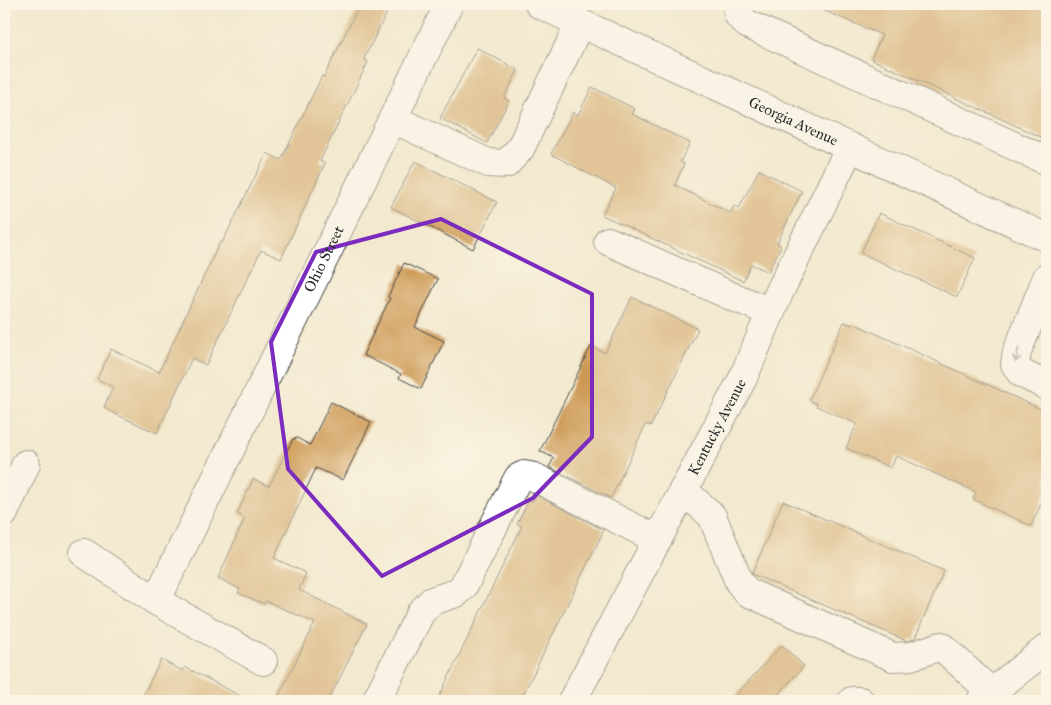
<svg xmlns="http://www.w3.org/2000/svg" width="1051" height="705" font-family="'IM FELL Great Primer',serif">
<style>
.building{fill:#cd9a54}
.lines{fill:none;stroke-linecap:round;stroke-linejoin:round}
.minor-casing{stroke:#494844;stroke-width:30}
.major-casing{stroke:#494844;stroke-width:30}
.minor{stroke:#fff;stroke-width:28}
.major{stroke:#fff;stroke-width:28}
.oneway{stroke:#a0a0a0}
.marked{fill:none;stroke:#7b2cbf;stroke-width:4;stroke-linejoin:round}
.labels{text-anchor:middle;stroke-width:4;stroke-linejoin:round;paint-order:stroke}
.street-label{font-size:15px;fill:#2b2b2b;stroke:#fcf5e5}
</style>
<rect width="100%" height="100%" fill="#fcf5e5"/>
<filter id="ink" filterUnits="userSpaceOnUse"><feTurbulence type="fractalNoise" baseFrequency=".02" numOctaves="2"/><feDisplacementMap in="SourceGraphic" scale="10" xChannelSelector="R" yChannelSelector="G"/><feConvolveMatrix kernelMatrix="1 2 1 2 8 2 1 2 1" color-interpolation-filters="sRGB"/></filter>
<filter id="wash" filterUnits="userSpaceOnUse"><feTurbulence type="fractalNoise" baseFrequency=".0096" numOctaves="4" result="noise"/><feDisplacementMap in="SourceGraphic" scale="20" xChannelSelector="R" yChannelSelector="G"/><feGaussianBlur stdDeviation="1.12" result="paint"/><feColorMatrix in="noise" values="0 0 0 0 0 0 0 0 0 0 0 0 0 0 0 0 0 1.4 0 .05"/><feComposite in="paint" operator="in"/></filter>
<g filter="url(#wash)">
<rect width="100%" height="100%" fill="#f2e9cf"/>
<g id="blocks">
<g class="building">
<polygon points="360,4 391,4 364,59 368,62 320,161 325,163 281,259 261,250 206,365 192,358 157,433 111,412 104,407 113,387 97,379 111,349 159,372 220,242 222,243 267,153 281,160 322,76 324,77"/>
<polygon points="808,4 1047,4 1047,140 871,59 882,35"/>
<polygon points="477,48 518,70 504,98 509,101 487,143 440,118"/>
<polygon points="592,87 635,109 632,114 690,143 680,162 684,164 675,185 730,213 734,206 739,208 759,170 802,191 777,243 781,246 768,272 751,264 743,281 602,215 616,188 551,154 573,112 578,115"/>
<polygon points="415,161 497,202 473,249 391,207"/>
<polygon points="879,213 975,258 957,297 861,253"/>
<polygon points="404,263 438,279 415,327 444,341 421,389 399,378 401,374 363,355 390,298 388,297"/>
<polygon points="632,297 698,329 651,426 646,424 611,498 549,467 554,458 540,451 591,346 605,353"/>
<polygon points="844,322 852,325 853,323 1047,412 1047,490 1031,526 973,499 976,492 896,456 891,468 846,448 857,424 816,406 817,404 809,400"/>
<polygon points="331,402 371,422 343,480 316,468 274,558 306,573 299,590 367,624 328,701 276,701 315,623 266,601 264,604 238,593 240,589 218,578 245,518 237,514 253,479 269,486 293,439 297,438 310,445"/>
<polygon points="536,495 604,530 520,701 437,701 522,526 517,524 529,500 533,501"/>
<polygon points="783,501 944,571 915,638 907,641 752,574"/>
<polygon points="782,645 804,666 772,701 730,701"/>
<polygon points="161,660 183,671 185,667 250,701 140,701"/>
</g>
</g>
</g>
<g filter="url(#ink)">
<use href="#blocks" fill-opacity="0" stroke="#494844" stroke-width="1"/>
<g class="lines">
<defs>
<g id="minor">
<path id="s1" d="M539,4l508,234"/>
<polyline points="736,4 739,16 747,24 1047,161"/>
<polyline points="393,119 488,163 506,164 520,149 580,23"/>
<polyline points="608,241 731,296 771,312"/>
<polyline points="1047,277 1017,352 1015,364 1021,373 1047,386"/>
<polyline points="683,490 712,516 739,582 747,592 893,657 911,656 941,646 992,693"/>
<polyline points="4,513 26,464"/>
<polyline points="84,553 156,601 263,661"/>
<path id="s2" d="M156,601l293,-597"/>
<polyline points="376,701 421,612 432,601 456,593 463,587 518,478 524,475 534,477 656,539"/>
<path id="s3" d="M572,701l171,-323 36,-85 71,-146"/>
<polyline points="852,701 860,701"/>
</g>
<polyline id="major" points="981,701 1047,648"/>
</defs>
<use href="#minor" class="minor-casing"/>
<use href="#major" class="major-casing"/>
<use href="#minor" class="minor"/>
<use href="#major" class="major"/>
</g>
<defs><path id="oneway-shaft" d="M-6 0H5M1.5-3L5.5 0L1.5 3" fill="none" stroke-width="1.6" stroke-linecap="round" stroke-linejoin="round" transform="scale(1.25)"/></defs>
<use class="oneway" href="#oneway-shaft" transform="translate(1017 355) rotate(103)"/>
</g>
<path d="M0 0H1051V705H0ZM441,219l151,75v143l-59,61 -151,78 -94,-107 -17,-127 45,-90z" fill="#f2e9cf" fill-opacity=".55" fill-rule="evenodd"/>
<path class="marked" d="M441,219l151,75v143l-59,61 -151,78 -94,-107 -17,-127 45,-90z"/>
<g class="labels">
<g class="street-label">
<text dy="5" stroke="none"><textPath href="#s1" startOffset="280">Georgia Avenue</textPath></text>
<text dy="5" stroke="none"><textPath href="#s2" startOffset="381">Ohio Street</textPath></text>
<text dy="5" stroke="none"><textPath href="#s3" startOffset="310">Kentucky Avenue</textPath></text>
</g>
</g>
<rect width="1051" height="705" fill="none" stroke="#fcf5e5" stroke-width="20"/>
</svg>
